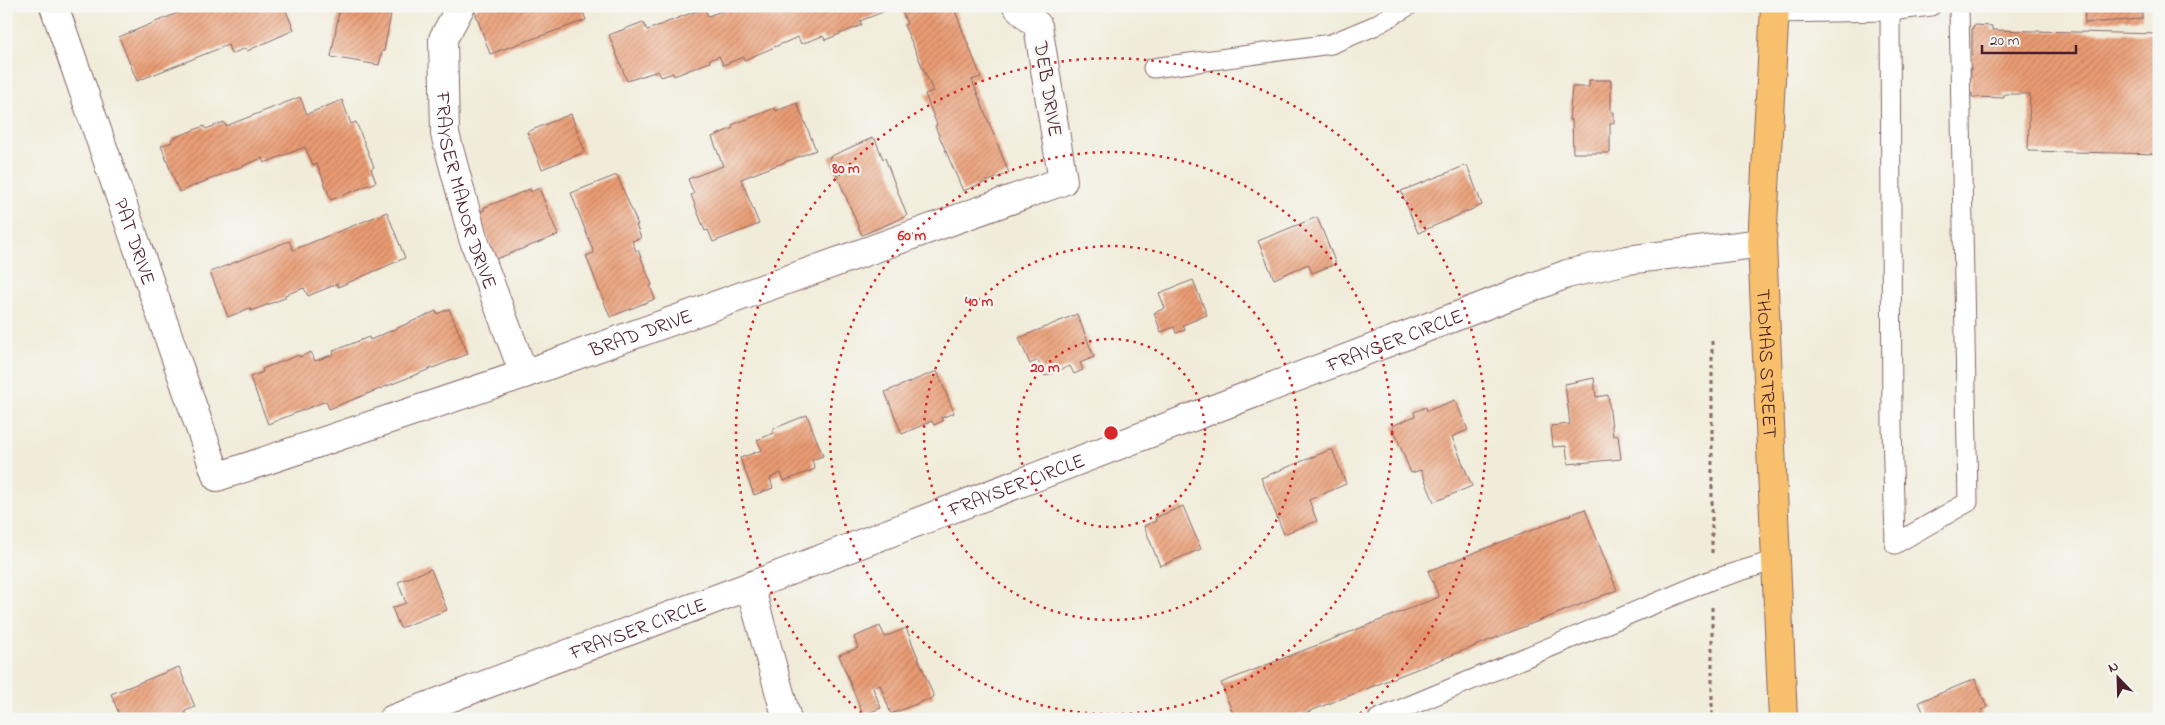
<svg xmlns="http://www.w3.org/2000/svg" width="2165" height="725" font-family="'Indie Flower',sans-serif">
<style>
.building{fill:url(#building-hatch)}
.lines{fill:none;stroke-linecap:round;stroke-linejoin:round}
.service-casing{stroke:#846768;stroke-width:21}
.minor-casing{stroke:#846768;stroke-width:30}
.trunk-casing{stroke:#846768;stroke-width:30}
.path{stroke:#846768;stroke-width:3;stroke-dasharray:4 4;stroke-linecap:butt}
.service{stroke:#fff;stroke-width:19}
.minor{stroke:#fff;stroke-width:28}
.trunk{stroke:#f8bf6c;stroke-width:28}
.ring{fill:none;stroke:#d62828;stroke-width:2.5;stroke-dasharray:2.5 5}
.labels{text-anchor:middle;stroke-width:4.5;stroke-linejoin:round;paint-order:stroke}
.street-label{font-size:20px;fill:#4a1f2b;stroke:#f6f6f2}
.centre{fill:#d62828;stroke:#f6f6f2;stroke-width:2.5}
.ring-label{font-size:15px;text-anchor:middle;font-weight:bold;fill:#d62828;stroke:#f6f6f2;stroke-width:4.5;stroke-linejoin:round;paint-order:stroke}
</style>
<defs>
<pattern id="building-hatch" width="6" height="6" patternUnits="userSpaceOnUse" patternTransform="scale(1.25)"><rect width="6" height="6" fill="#ea9c73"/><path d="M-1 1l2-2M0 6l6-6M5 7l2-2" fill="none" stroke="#c07f5f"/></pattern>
</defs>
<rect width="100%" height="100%" fill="#f6f6f2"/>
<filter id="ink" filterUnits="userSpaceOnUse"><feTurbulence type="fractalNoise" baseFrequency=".02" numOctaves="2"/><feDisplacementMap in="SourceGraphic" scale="10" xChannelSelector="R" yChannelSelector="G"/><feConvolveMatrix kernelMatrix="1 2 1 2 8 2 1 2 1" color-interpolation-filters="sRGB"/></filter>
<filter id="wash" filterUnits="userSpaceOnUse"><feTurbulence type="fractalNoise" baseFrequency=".0096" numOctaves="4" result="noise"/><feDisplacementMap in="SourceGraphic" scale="20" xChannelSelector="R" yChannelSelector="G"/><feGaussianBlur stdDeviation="1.12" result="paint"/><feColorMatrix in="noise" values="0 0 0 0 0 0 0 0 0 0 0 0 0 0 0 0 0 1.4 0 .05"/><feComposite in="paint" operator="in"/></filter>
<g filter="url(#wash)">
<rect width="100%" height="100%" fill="#f1ecd9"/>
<g id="blocks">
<g class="building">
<polygon points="195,6 284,6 294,30 247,51 246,48 231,54 228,45 137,81 119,37"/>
<polygon points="340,6 389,6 388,13 391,14 384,51 382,51 379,65 331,57"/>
<polygon points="481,6 581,6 586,20 490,54 474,9"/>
<polygon points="729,6 883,6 885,11 860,21 862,25 825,40 823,36 801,44 798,37 744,60 744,57 723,65 719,56 709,60 710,62 674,76 673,73 661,77 658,71 627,81 609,35 643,22 647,30 704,8 708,16 730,8"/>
<polygon points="900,6 953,6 981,77 972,80 1009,173 963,191 935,126 937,125 925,94 933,91 904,25 907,24"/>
<polygon points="2084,6 2142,6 2142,19 2085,23"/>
<polygon points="1974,25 1992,26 1992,30 2159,34 2159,154 2028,151 2030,94 2004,94 2004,98 1972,97 1972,93 1970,94 1971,67 1967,67 1967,55 1972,56 1972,29"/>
<polygon points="1589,80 1611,80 1611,112 1614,112 1614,123 1610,123 1610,153 1573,153 1572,120 1569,120 1572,87 1589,87"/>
<polygon points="300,97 307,114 342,100 351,124 356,122 374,167 371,169 376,182 331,200 317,164 313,165 305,147 264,163 262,158 179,192 161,146 172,142 171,139 204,126 206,129 224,122 226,126"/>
<polygon points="797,103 816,150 741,179 759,224 713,242 708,230 705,231 691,195 694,194 688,179 723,166 712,137 733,128 732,125 775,108 776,111"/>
<polygon points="571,114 585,152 542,169 527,132"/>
<polygon points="872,138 875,139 883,159 885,158 907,216 862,235 829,157"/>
<polygon points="1467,165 1482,205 1418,233 1401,191"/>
<polygon points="617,175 638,225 636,225 641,238 632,241 636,251 638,250 652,285 650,286 655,299 610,317 586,256 594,253 571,193"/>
<polygon points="539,188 558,235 496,259 478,212 485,210 483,208 530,189 531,192"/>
<polygon points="387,212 405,258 338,287 337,284 308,296 304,288 285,295 285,298 251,311 250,308 228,317 210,272 289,241 293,250"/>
<polygon points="1317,217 1336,264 1312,273 1308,264 1274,279 1258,241"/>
<polygon points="1193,280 1207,315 1183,325 1185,330 1176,333 1174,327 1161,332 1154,313 1165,308 1159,293"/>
<polygon points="449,309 468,354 329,409 326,401 268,424 250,377 263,372 262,369 299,355 300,357 311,352 315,361 334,354 333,351 369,337 370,340 436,311 437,314"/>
<polygon points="1077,314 1094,357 1080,363 1083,370 1074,374 1070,366 1045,376 1038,360 1030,364 1019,338"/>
<polygon points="937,371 954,413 941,418 943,421 934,425 932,421 902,434 885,392"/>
<polygon points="1594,378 1596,397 1608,395 1613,436 1618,435 1621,459 1568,464 1566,446 1553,447 1551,426 1570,424 1565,384"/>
<polygon points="1455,400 1468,430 1452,437 1472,486 1434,502 1421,470 1411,473 1392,426 1415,416 1414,412 1426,407 1427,411"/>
<polygon points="807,415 823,456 812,460 815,469 784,481 781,473 770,478 773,488 754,495 740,458 762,450 757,440 774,433 773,429"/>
<polygon points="1332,449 1346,484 1309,500 1317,521 1284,534 1261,478"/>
<polygon points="1183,506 1201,549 1160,566 1144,526 1156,521 1155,518"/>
<polygon points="1585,509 1617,590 1290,719 1235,719 1221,683 1439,597 1428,571"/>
<polygon points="431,569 447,610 400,628 392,608 406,603 398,582"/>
<polygon points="880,626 885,637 906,628 934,697 891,714 880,685 873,688 881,708 863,715 839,655 858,648 854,637"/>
<polygon points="179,667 195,707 185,711 187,716 181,719 121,719 111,694"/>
<polygon points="1975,679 1987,708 1981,710 1984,719 1926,719 1919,702"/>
</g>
</g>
</g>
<g filter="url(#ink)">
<use href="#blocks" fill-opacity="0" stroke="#846768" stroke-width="1"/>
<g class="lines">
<defs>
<g id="service">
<polyline points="1931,6 1890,11 1892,425 1895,544 1968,502 1959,6"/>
<polyline points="1775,13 1890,11 1890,6"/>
<polyline points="1153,68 1331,44 1374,26 1408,6"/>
<polyline points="1378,719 1711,580 1776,560"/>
</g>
<g id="minor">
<path id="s1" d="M54,6l163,471 307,-103 539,-193 -25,-155 -21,-20"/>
<path id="s2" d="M461,6l-18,33 2,95 28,104 51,136"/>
<polyline points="750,586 787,719"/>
<path id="s3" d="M393,719l357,-133 817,-312 60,-14 135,-17"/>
</g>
<g id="trunk">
<path id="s4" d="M1775,6l-13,237 21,476"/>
</g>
</defs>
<use href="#service" class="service-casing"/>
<use href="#minor" class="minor-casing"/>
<use href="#trunk" class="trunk-casing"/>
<g class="path">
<polyline points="1712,553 1712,339"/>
<polyline points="1712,607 1712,714"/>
</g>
<use href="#service" class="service"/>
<use href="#minor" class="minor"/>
<use href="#trunk" class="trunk"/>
</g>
</g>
<g class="ring">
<circle cx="1111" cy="433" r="94"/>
<circle cx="1111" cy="433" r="187"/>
<circle cx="1111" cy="433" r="281"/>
<path d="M867 718A375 375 0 1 1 1355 718"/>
</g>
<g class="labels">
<g class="street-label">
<text transform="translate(1049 89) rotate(81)" y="7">DEB DRIVE</text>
<text dy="7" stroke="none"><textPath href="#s2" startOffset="192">FRAYSER MANOR DRIVE</textPath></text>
<text dy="7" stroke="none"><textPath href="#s1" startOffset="249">PAT DRIVE</textPath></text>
<text dy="7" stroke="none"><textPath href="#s1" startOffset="946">BRAD DRIVE</textPath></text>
<text dy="7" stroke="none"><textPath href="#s3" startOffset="1071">FRAYSER CIRCLE</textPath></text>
<text dy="7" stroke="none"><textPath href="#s4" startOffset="358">THOMAS STREET</textPath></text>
<text dy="7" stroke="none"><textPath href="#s3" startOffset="666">FRAYSER CIRCLE</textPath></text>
<text dy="7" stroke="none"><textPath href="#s3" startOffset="261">FRAYSER CIRCLE</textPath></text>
</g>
</g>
<circle cx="1111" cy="433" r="8" class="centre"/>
<g class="ring-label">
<text x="846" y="173">80 m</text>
<text x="912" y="240">60 m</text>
<text x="979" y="306">40 m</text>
<text x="1045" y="372">20 m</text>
</g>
<rect width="2165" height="725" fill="none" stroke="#f6f6f2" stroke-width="25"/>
<g transform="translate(2118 678) rotate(337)" stroke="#f6f6f2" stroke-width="4" paint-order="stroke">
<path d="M0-4L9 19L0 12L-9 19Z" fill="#4a1f2b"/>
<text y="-8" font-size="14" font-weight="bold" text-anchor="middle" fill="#4a1f2b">N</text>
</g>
<path d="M1982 45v8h94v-8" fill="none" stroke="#4a1f2b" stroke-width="2.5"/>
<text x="1990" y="45" font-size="15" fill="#4a1f2b" stroke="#f6f6f2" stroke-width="4" paint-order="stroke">20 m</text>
</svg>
